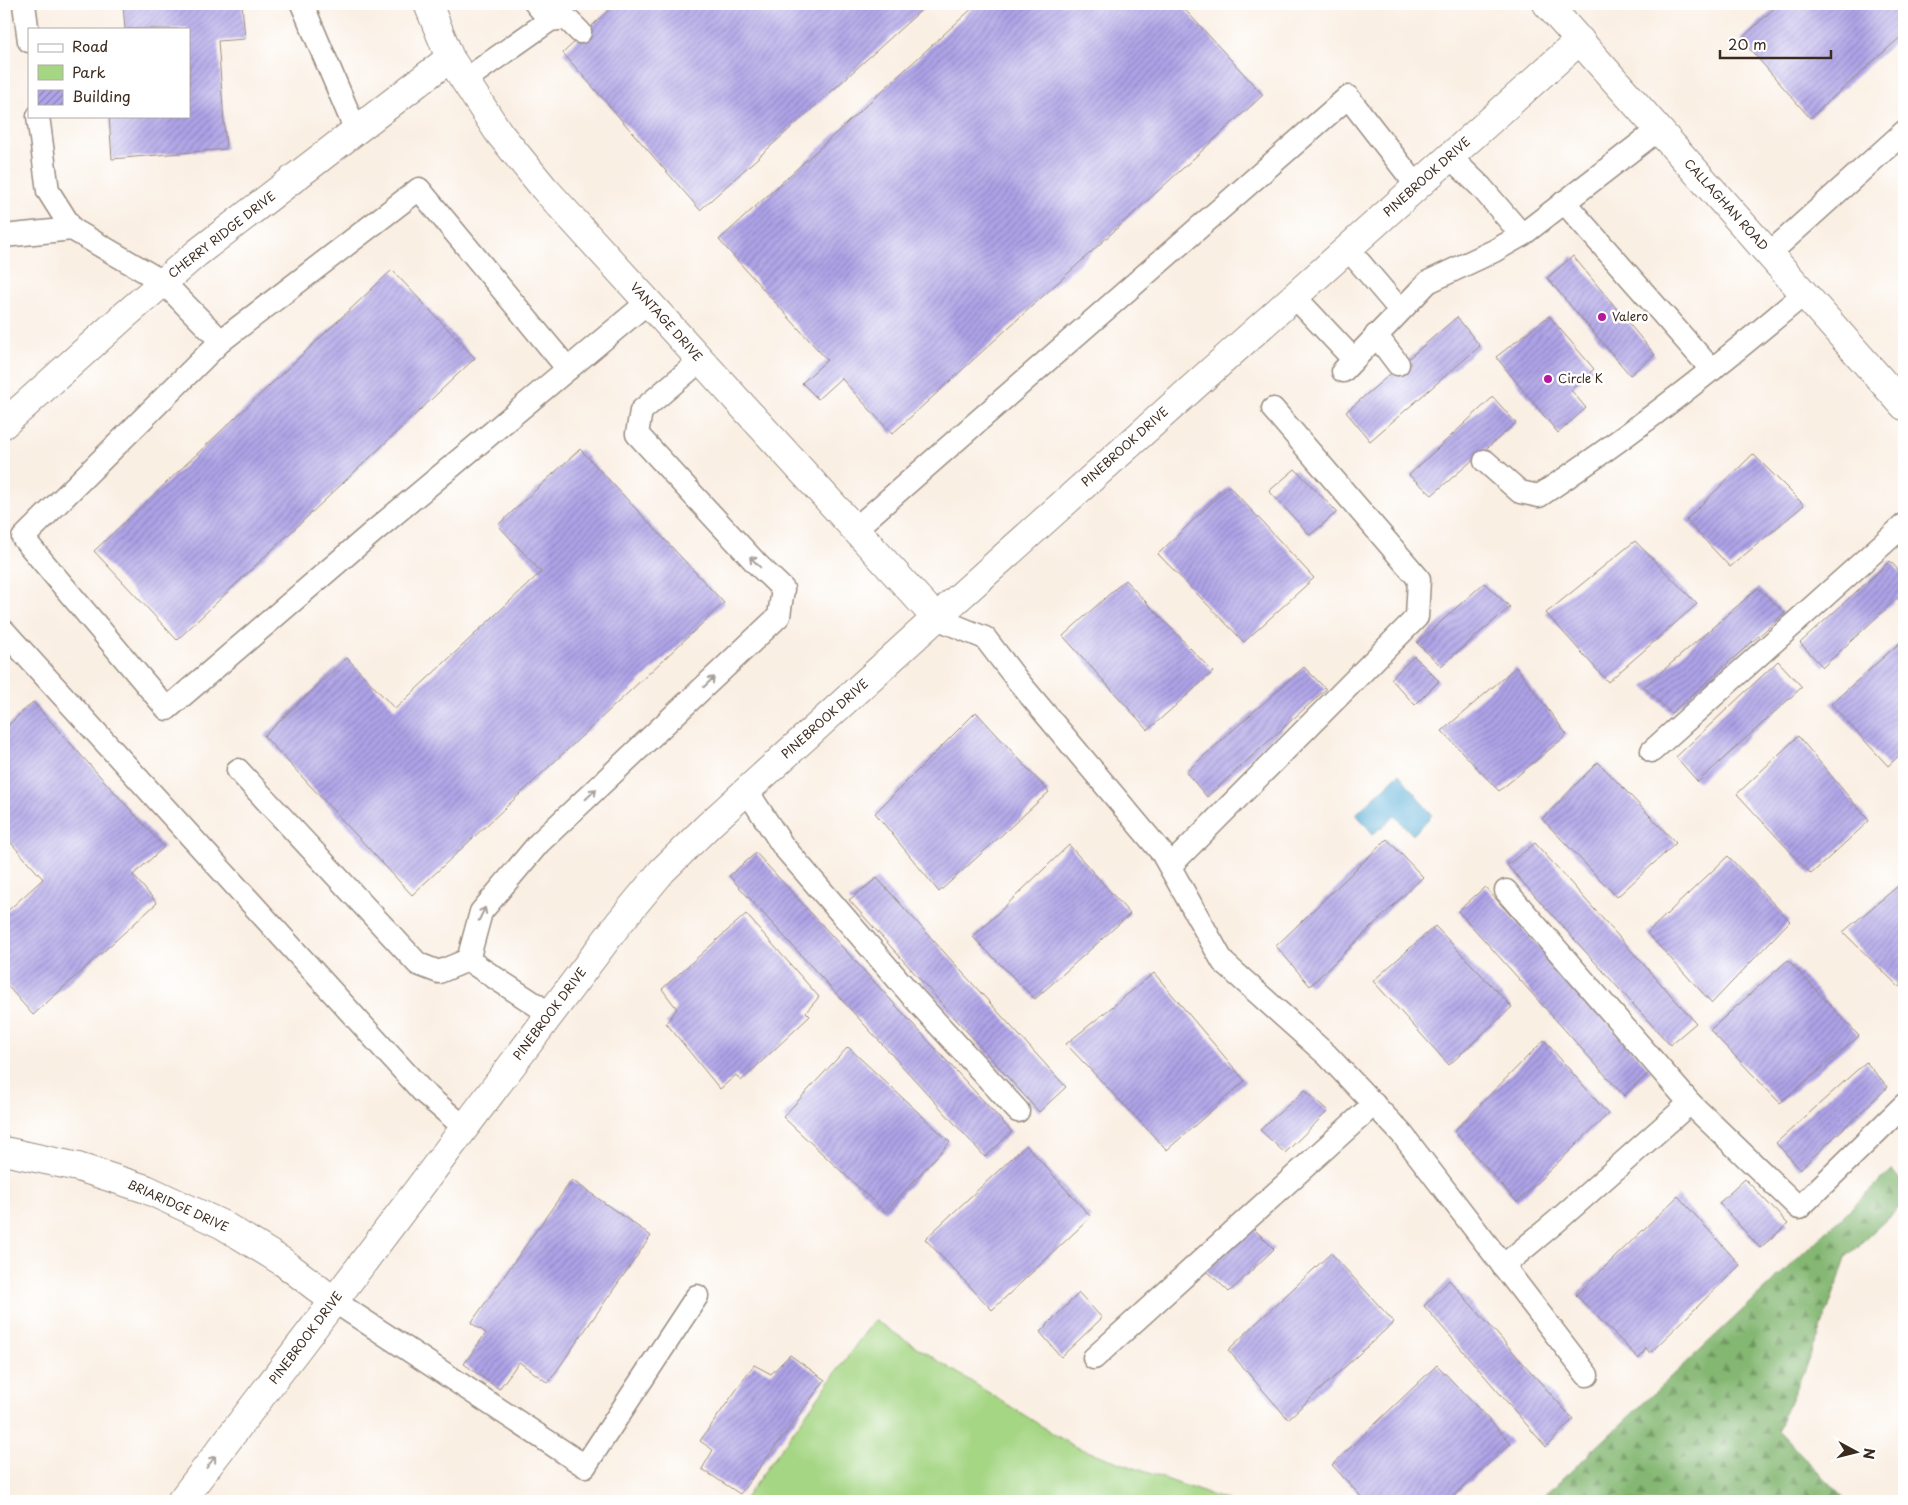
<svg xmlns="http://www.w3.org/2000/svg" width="1908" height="1505" font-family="'Playpen Sans',sans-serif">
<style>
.green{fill:#a5d684;stroke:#708051}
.forest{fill:url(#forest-firs);stroke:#607048}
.water{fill:#5db0d8;stroke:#4c6d7b}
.building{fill:url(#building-hatch)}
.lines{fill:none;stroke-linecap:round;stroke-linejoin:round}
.service-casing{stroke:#9a8c80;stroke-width:25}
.minor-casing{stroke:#9a8c80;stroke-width:30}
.tertiary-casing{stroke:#9a8c80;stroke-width:30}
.secondary-casing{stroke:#9a8c80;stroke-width:30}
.service{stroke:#fff;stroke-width:22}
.minor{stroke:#fff;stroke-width:28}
.tertiary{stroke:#fff;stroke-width:28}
.secondary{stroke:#fff;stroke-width:28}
.oneway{stroke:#a79f9a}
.poi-dot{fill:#b5179e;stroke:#fff;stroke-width:2}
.labels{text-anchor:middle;stroke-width:5;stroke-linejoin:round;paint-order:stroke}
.street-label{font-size:12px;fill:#3b2a1e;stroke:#fff}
.poi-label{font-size:12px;fill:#3b2a1e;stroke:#fff;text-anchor:start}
</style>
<defs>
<pattern id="forest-firs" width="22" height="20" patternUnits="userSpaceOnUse" patternTransform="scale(1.25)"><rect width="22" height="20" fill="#84b772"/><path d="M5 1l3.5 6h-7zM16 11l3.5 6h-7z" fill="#6d955d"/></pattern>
<pattern id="building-hatch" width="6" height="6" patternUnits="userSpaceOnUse" patternTransform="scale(1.25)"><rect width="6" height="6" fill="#aea3e8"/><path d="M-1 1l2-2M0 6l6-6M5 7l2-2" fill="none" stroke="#8f85bb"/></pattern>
</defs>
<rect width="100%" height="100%" fill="#fff"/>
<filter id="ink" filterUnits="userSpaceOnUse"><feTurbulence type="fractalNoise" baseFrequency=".02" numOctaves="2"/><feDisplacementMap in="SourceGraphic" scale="10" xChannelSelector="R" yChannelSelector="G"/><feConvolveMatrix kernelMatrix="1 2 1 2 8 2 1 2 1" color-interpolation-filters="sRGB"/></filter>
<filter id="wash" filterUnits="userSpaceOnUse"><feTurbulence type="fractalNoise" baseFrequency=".0096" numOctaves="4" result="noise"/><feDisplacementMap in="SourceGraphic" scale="20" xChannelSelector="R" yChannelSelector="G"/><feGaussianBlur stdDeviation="1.12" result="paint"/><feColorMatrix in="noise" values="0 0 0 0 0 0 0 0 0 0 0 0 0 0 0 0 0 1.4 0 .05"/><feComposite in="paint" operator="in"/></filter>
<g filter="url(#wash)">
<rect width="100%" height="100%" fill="#faefe3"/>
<polygon class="green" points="874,1320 1073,1446 1228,1501 743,1501"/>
<polygon class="forest" points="1892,1170 1904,1185 1904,1203 1847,1256 1819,1335 1778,1430 1846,1501 1539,1501"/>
<polygon class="water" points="1399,774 1432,815 1413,835 1395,816 1373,834 1356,814"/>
<g id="blocks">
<g class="building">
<polygon points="123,4 242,4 245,39 218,41 226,149 112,159 109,116 189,116 189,29 125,29"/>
<polygon points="615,4 928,4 700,210 563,53"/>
<polygon points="977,4 1180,4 1263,95 892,434 841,378 818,399 802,383 827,360 719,240"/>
<polygon points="1779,4 1904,4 1904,34 1810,118 1741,39"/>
<polygon points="1573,256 1655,355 1630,375 1547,278"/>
<polygon points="392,270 475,358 177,640 94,551"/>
<polygon points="1549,316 1594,369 1571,390 1586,408 1558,433 1496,357"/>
<polygon points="1457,317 1480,346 1370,441 1346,412"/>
<polygon points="1493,397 1516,423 1432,495 1409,475"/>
<polygon points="580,449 724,603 412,895 264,736 347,658 395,709 541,572 498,525"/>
<polygon points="1753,454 1804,505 1730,567 1686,520"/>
<polygon points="1295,469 1337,512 1310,535 1269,491"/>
<polygon points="1229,486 1314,578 1244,642 1158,554"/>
<polygon points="1635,541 1697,604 1608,682 1546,613"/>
<polygon points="1890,561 1904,576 1904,592 1823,667 1800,643"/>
<polygon points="1125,580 1213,672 1148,730 1063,636"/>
<polygon points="1484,583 1510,607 1441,666 1417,643"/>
<polygon points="1758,588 1785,613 1671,713 1644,687"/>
<polygon points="1904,639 1904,751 1888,766 1831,704"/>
<polygon points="1414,656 1439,681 1415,705 1391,679"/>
<polygon points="1778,661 1802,687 1698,782 1676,757"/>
<polygon points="1304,667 1326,689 1207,797 1186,772"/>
<polygon points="1516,667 1567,735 1499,791 1442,731"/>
<polygon points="33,702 164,847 133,875 157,903 33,1015 4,982 4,937 8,934 4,930 4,914 43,879 4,835 4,729"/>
<polygon points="976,712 1049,792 939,892 875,813"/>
<polygon points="1798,736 1869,821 1811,874 1737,794"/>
<polygon points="1598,762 1676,843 1617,897 1542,819"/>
<polygon points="1387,839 1423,877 1310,986 1276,946"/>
<polygon points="1535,843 1696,1023 1670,1045 1507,865"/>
<polygon points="1069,845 1130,914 1035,999 973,937"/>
<polygon points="756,853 1012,1132 985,1157 729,876"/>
<polygon points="1728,856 1790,921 1712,1003 1647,933"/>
<polygon points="877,878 1066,1087 1039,1112 849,900"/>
<polygon points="1904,881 1904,983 1899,987 1843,932"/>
<polygon points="1485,887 1651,1071 1624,1096 1458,911"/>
<polygon points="746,914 819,997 806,1012 810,1016 741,1081 736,1075 720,1089 666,1023 677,1009 662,989"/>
<polygon points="1435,926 1512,1007 1449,1065 1373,981"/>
<polygon points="1788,960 1859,1036 1780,1103 1710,1030"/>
<polygon points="1154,973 1245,1081 1167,1150 1066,1044"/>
<polygon points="1544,1040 1608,1114 1517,1202 1454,1131"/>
<polygon points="848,1047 950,1142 885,1212 783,1117"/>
<polygon points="1866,1062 1888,1087 1800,1169 1776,1143"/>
<polygon points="1305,1090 1328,1111 1285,1153 1260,1130"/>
<polygon points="1026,1145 1091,1217 992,1310 925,1239"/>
<polygon points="1745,1179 1788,1224 1760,1248 1719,1203"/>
<polygon points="572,1180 651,1236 548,1383 519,1362 499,1389 464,1364 486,1333 471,1323"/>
<polygon points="1678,1196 1740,1265 1650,1353 1646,1348 1639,1359 1576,1295"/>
<polygon points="1250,1225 1274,1249 1229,1292 1204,1268"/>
<polygon points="1331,1253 1394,1322 1288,1419 1228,1350"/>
<polygon points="1449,1280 1573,1419 1546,1447 1424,1306"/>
<polygon points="1079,1293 1102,1318 1061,1357 1040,1332"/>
<polygon points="790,1355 825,1380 740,1494 702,1469 713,1450 700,1441 754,1365 771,1374"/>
<polygon points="1437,1365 1511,1443 1448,1501 1365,1501 1332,1465"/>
<polygon points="4,1493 15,1501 4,1501"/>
</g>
</g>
</g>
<g filter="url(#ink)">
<use href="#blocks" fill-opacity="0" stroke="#9a8c80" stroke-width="1"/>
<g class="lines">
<defs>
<g id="service">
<polyline points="24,4 29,41"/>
<polyline points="302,4 356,131"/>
<polyline points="536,4 550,20"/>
<polyline points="465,80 550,20 566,18 580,32"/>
<polyline points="38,116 48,191 72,229 163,282 221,341 23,538 167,709 372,533 648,302"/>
<polyline points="1450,157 1481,187 1522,235"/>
<polyline points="1564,202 1712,370"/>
<polyline points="4,236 72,229"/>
<polyline points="1348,249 1400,310"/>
<polyline points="1769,254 1904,132"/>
<polyline points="1294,296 1353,359"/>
<polyline points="1376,335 1398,364"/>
<polyline points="221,341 419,189 568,369"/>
<polyline points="1343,371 1428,282 1494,251 1522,235 1659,129"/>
<path d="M1485,461l35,31 19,4c93,-61 181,-131 266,-203"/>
<polyline points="855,529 1348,97 1417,186"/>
<polyline points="936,618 985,638 1018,681 1162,853 1223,962 1327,1055 1402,1134 1587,1375"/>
<polyline points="4,631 423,1092 465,1128"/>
<polyline points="1652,751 1904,525"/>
<polyline points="238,770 418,964 439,972 468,960 550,1014"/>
<polyline points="747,791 783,846 913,997 1018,1111"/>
<polyline points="1170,866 1417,617 1419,579 1273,409"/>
<polyline points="468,960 481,912 539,843 779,616 783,589 757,564 637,434 641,411 701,360"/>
<polyline points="1690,1103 1799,1208 1904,1105"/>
<polyline points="1503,1266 1557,1221 1690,1103 1506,891"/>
<polyline points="334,1301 585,1466 697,1296"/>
<polyline points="1094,1358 1374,1104"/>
</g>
<g id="minor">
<polyline points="428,4 450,58 499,133 544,188 936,618"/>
<polyline points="4,424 124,316 197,253 450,58"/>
<polyline points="181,1501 334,1301"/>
</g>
<polyline id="tertiary" points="4,1151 78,1167 146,1189 223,1225 283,1262 334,1301 619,923 662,871 709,825 936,618 1580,40"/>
<polyline id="secondary" points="1547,4 1904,406"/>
</defs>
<use href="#service" class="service-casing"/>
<use href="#minor" class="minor-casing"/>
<use href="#tertiary" class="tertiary-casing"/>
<use href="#secondary" class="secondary-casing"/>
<use href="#service" class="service"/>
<use href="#minor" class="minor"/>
<use href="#tertiary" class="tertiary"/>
<use href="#secondary" class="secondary"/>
</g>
<defs><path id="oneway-shaft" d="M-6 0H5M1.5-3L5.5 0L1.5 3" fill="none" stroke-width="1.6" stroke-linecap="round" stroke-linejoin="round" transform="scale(1.25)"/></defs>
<g class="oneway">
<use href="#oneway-shaft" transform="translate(755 562) rotate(-134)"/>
<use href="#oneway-shaft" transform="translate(709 682) rotate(-44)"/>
<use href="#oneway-shaft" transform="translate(591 794) rotate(-44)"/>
<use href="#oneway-shaft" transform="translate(482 914) rotate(-64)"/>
<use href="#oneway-shaft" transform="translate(211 1462) rotate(-53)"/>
</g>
</g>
<g class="poi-dot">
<circle cx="1602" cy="317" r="5"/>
<circle cx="1548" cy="379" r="5"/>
</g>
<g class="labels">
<g class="street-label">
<text transform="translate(1427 177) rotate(-42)" y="4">PINEBROOK DRIVE</text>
<text transform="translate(1726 205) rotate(48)" y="4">CALLAGHAN ROAD</text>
<text transform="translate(222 235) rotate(-38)" y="4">CHERRY RIDGE DRIVE</text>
<text transform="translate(666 322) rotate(48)" y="4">VANTAGE DRIVE</text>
<text transform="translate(1125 447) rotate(-42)" y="4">PINEBROOK DRIVE</text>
<text transform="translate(825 719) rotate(-42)" y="4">PINEBROOK DRIVE</text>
<text transform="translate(550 1014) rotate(-53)" y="4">PINEBROOK DRIVE</text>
<text transform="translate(178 1206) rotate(24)" y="4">BRIARIDGE DRIVE</text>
<text transform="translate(306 1338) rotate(-53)" y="4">PINEBROOK DRIVE</text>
</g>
<g class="poi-label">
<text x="1612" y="321">Valero</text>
<text x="1558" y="383">Circle K</text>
</g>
</g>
<rect width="1908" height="1505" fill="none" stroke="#fff" stroke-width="20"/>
<rect x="28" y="28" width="162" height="90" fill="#ffffff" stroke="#b1aaa5"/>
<rect x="38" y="44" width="25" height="8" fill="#ffffff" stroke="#b1aaa5"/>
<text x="72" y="52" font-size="15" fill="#3b2a1e">Road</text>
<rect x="38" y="65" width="25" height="15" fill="#a5d684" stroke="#b1aaa5"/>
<text x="72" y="78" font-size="15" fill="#3b2a1e">Park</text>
<rect x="38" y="90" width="25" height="15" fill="url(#building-hatch)" stroke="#b1aaa5"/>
<text x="72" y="102" font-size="15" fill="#3b2a1e">Building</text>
<g transform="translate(1856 1452) rotate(97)" stroke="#ffffff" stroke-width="4" paint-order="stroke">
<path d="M0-4L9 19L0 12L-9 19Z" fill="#3b2a1e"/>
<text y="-8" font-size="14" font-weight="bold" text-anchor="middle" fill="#3b2a1e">N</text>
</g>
<path d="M1720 50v8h111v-8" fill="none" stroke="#3b2a1e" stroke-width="2.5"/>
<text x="1728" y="50" font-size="15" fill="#3b2a1e" stroke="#ffffff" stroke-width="4" paint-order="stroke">20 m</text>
</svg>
